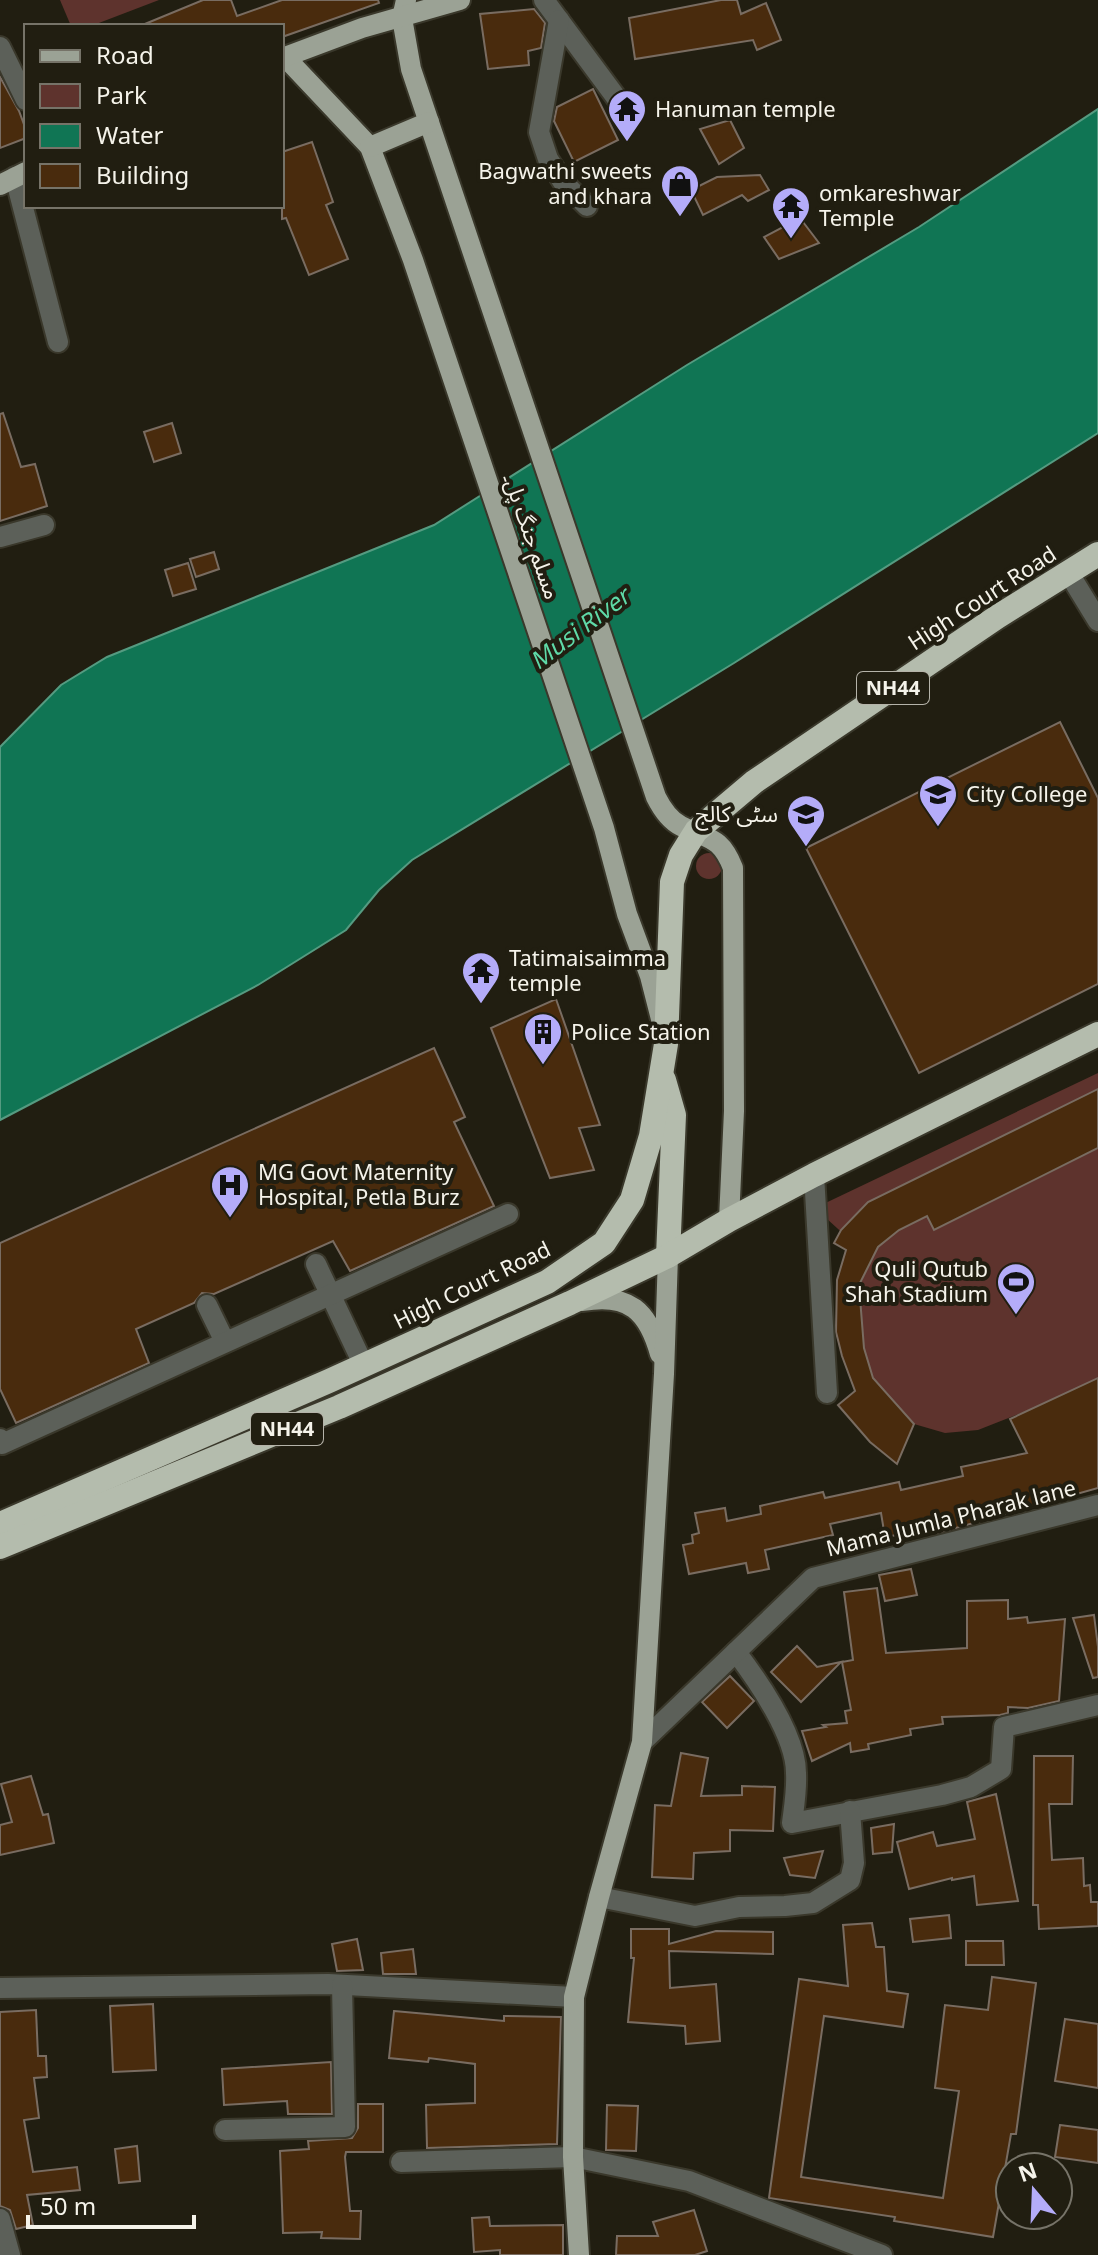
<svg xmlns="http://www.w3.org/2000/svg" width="1098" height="2255" font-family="Georgia,'Noto Sans Arabic',serif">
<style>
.green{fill:#5e332d}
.water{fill:#107554;stroke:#559b81;stroke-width:2}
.building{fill:#492b0d;stroke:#796c61;stroke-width:2}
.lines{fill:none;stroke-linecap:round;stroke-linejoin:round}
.minor-casing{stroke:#3a382b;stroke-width:24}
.major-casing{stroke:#3a382b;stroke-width:24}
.highway-casing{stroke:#3a382b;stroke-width:28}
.minor{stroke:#5c6059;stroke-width:20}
.major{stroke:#9ba295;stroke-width:20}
.highway{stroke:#b4bcad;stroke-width:24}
.labels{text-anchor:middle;stroke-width:8;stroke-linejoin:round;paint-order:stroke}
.shield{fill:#211e11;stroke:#b5b3a9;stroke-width:2}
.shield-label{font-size:20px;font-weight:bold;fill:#f5f3ea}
.poi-label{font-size:22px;fill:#f5f3ea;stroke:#211e11;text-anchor:start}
.street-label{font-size:22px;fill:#f5f3ea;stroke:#211e11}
.water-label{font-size:24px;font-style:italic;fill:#5fdaa8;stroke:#211e11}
</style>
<rect width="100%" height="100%" fill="#211e11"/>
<g class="green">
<polygon points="60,0 159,0 91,26 71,26"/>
<circle cx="709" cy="866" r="13"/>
<polygon points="1098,1073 1098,1424 1069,1439 1034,1408 978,1430 945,1433 914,1424 873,1378 864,1348 859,1288 871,1259 815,1208"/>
</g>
<polygon class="water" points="1098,109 1098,433 734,663 412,860 379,890 346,930 258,985 0,1120 0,747 61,685 107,657 434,525 687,365 919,227"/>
<g class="building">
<polygon points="203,0 231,0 237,16 282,0 378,0 379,3 282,37 282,26 140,26"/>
<polygon points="721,0 737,0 741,14 766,3 781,40 757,50 753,40 635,59 629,18"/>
<polygon points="534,9 545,23 541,48 528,51 529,65 488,69 480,14"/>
<polygon points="0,77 19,111 26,130 26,138 0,148"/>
<polygon points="593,89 618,140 574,162 554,121 557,107"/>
<polygon points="730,120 744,148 719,164 700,129"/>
<polygon points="312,142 333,202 326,205 348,259 309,275 286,218 282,219 282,152"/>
<polygon points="760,175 769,190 748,201 742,195 703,215 691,190 717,177"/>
<polygon points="800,218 819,243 779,259 764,237"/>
<polygon points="3,413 21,467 35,464 47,506 0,521 0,414"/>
<polygon points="172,423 181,453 154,462 144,432"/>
<polygon points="214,552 219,569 196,577 190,559"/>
<polygon points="188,563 196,589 173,596 165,570"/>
<polygon points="1060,722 1098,798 1098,984 919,1073 806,848"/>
<polygon points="556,999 600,1125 579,1128 594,1170 550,1178 491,1028"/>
<polygon points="434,1048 465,1117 454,1122 494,1206 350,1271 333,1241 214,1294 202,1293 194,1303 136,1329 149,1363 16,1423 0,1389 0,1243"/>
<polygon points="1098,1089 1098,1148 934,1230 927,1216 899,1230 878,1247 859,1285 864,1348 873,1378 914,1424 897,1464 870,1442 838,1405 855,1391 842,1356 836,1332 837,1280 846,1250 834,1243 841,1230 868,1202"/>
<polygon points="1098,1378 1098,1488 938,1533 937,1528 885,1537 881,1513 830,1524 833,1535 765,1550 769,1569 748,1573 746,1563 689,1574 683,1545 693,1543 692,1535 699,1533 695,1513 725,1508 727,1521 761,1514 760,1506 823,1492 825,1498 899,1482 901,1490 963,1476 961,1467 1027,1453 1010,1419"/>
<polygon points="911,1569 917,1595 885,1601 879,1575"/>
<polygon points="877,1588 886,1653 967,1648 967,1601 1008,1600 1008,1619 1027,1617 1028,1623 1065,1619 1059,1701 1028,1708 1008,1707 1008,1713 1000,1715 942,1717 943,1724 910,1729 911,1735 868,1744 869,1749 851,1752 850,1743 812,1761 802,1731 826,1727 823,1725 847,1723 845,1711 851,1710 842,1662 853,1660 844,1592"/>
<polygon points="1094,1615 1098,1647 1098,1677 1093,1678 1073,1618"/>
<polygon points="797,1646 817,1667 841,1662 801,1702 771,1672"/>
<polygon points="730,1676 754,1701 727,1728 702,1702"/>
<polygon points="681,1753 708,1758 701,1796 742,1795 742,1786 775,1787 773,1831 730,1830 730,1851 694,1853 693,1879 652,1877 655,1805 671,1806"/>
<polygon points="1034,1756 1073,1756 1072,1804 1049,1804 1052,1860 1083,1858 1084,1886 1090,1885 1091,1902 1098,1902 1098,1926 1039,1929 1038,1905 1033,1905"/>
<polygon points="31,1776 43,1815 48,1814 54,1843 0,1855 0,1825 12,1822 1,1784"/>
<polygon points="996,1794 1018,1901 977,1905 974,1876 952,1880 952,1878 909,1889 897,1842 933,1832 937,1846 975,1839 967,1802"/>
<polygon points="894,1824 892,1852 873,1854 871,1828"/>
<polygon points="823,1851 815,1878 790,1875 784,1858"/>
<polygon points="949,1915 951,1938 913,1942 910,1919"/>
<polygon points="872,1923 876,1947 884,1947 887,1991 908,1994 903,2027 824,2016 801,2177 943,2198 959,2091 935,2088 945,2005 988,2010 992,1977 1036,1983 1016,2134 1011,2134 993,2237 894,2221 895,2217 769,2198 799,1979 848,1986 843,1925"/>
<polygon points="631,1929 669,1929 669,1944 716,1931 773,1932 773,1954 669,1951 670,1988 716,1984 720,2041 686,2044 685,2026 628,2022 634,1958 631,1958"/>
<polygon points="357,1939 363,1970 337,1971 332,1944"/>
<polygon points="966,1941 1003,1941 1004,1965 966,1965"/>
<polygon points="413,1949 416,1974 383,1974 381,1953"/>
<polygon points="153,2004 156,2070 113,2072 110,2006"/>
<polygon points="36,2010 38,2056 46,2056 47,2077 34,2078 39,2118 24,2120 33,2172 77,2167 80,2190 27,2195 33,2225 16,2229 10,2210 0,2206 0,2012"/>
<polygon points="394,2011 504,2021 504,2016 561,2017 557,2144 427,2148 426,2105 475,2103 475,2064 429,2058 428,2062 389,2058"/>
<polygon points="1065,2019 1098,2024 1098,2088 1055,2081"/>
<polygon points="331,2062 332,2114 288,2114 287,2101 224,2105 222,2069"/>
<polygon points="358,2104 383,2104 383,2152 346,2152 345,2157 350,2211 361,2211 360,2239 321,2238 322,2232 283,2233 280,2151 309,2149 308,2141 352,2138 358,2128"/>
<polygon points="607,2105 638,2106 636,2151 606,2150"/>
<polygon points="1060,2125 1098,2130 1098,2163 1055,2157"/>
<polygon points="137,2146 140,2181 119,2183 115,2149"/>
<polygon points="694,2210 707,2251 695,2255 616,2255 617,2236 658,2236 653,2222"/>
<polygon points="489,2217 490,2226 563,2225 563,2255 500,2255 500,2250 474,2252 472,2218"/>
</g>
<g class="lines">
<defs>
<g id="minor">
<polyline points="544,0 618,100"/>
<polyline points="559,20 539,132 548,159 563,182 587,206"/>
<polyline points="0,47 26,100"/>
<polyline points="15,177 58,342"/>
<polyline points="0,537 44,525"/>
<polyline points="1068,572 1098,621"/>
<polyline points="814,1175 827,1393"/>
<polyline points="316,1264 364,1366"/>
<polyline points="207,1305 225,1342"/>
<polyline points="0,1439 2,1444 508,1214"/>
<path d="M736,1652c22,29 60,84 60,121 1,17 -2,34 -4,50l150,-28 29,-8 30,-18 3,-42 94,-22"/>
<polyline points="642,1742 813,1578 1098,1505"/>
<polyline points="599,1897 695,1916 739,1907 785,1906 813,1903 850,1880 854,1863 850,1811"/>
<polyline points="0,1988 328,1984 574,1997"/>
<polyline points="225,2130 345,2127 342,1985"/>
<polyline points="401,2162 573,2157 689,2181 882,2255"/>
<polyline points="0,2219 10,2255"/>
</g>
<g id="major">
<path d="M406,0l-4,18 9,51 245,728c6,12 13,23 25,29 27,14 39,9 52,42l1,243 -5,109"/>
<polyline points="285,57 370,147 413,260 604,828 627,914 650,976 662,1023"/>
<polyline points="282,58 362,28 460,0"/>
<polyline points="370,147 429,122"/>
<polyline points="0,185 26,172"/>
<path d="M583,1301c46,-8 65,10 77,53"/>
<polyline points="579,2255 573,2157 574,1997 599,1897 642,1742 664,1374 668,1256"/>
</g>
<g id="highway">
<polyline points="664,1080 674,1115 668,1256"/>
<polyline points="0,1524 329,1381 547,1282 604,1243 632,1200 651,1136 666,1044 672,882 681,855 696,831 754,782 997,617 1098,554"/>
<polyline points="0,1547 339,1407 570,1303 668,1256 729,1220 814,1175 1098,1034"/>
</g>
</defs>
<use href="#minor" class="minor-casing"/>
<use href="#major" class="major-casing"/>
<use href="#highway" class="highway-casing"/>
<use href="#minor" class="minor"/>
<use href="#major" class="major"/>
<use href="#highway" class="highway"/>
</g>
<defs>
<symbol id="temple-pin" viewBox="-11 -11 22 30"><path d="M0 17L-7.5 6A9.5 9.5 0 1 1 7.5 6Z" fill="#b4acf9" stroke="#211e11"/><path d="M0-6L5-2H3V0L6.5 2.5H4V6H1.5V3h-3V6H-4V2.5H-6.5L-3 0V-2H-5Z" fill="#111"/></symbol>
<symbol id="shop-pin" viewBox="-11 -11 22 30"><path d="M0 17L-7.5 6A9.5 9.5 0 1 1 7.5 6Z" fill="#b4acf9" stroke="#211e11"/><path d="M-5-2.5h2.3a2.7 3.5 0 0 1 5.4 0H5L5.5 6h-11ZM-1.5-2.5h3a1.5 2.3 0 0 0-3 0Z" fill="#111"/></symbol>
<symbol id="university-pin" viewBox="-11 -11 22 30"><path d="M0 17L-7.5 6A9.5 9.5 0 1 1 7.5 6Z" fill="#b4acf9" stroke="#211e11"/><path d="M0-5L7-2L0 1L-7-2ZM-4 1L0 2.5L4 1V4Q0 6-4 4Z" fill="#111"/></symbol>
<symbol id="building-pin" viewBox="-11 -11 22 30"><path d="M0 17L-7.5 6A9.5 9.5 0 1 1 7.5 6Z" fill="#b4acf9" stroke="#211e11"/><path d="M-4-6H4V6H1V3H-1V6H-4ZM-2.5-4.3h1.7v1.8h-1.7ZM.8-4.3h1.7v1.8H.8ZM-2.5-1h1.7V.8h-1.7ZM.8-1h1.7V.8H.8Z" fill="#111"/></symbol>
<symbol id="hospital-pin" viewBox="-11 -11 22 30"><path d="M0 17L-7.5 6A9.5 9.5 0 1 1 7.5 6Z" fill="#b4acf9" stroke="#211e11"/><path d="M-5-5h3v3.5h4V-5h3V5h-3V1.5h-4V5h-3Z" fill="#111"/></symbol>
<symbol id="stadium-pin" viewBox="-11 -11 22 30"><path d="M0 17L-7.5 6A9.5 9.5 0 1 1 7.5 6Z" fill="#b4acf9" stroke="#211e11"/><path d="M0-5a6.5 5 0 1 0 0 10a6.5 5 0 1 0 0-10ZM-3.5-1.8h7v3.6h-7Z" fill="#111"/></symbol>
</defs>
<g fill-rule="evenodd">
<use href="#temple-pin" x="605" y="87" width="44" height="60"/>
<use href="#shop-pin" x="658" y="162" width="44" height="60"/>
<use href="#temple-pin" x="769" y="184" width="44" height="60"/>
<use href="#university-pin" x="916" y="772" width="44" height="60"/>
<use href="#university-pin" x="784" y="792" width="44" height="60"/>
<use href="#temple-pin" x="459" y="949" width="44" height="60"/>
<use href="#building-pin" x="521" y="1010" width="44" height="60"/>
<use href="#hospital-pin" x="208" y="1163" width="44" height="60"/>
<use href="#stadium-pin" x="994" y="1260" width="44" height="60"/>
</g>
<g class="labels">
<g class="shield">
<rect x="857" y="672" width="72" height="32" rx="6"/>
<rect x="251" y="1413" width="72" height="32" rx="6"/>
</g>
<g class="shield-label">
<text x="893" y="695">NH44</text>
<text x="287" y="1436">NH44</text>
</g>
<g class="poi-label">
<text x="655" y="117">Hanuman temple</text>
<text x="652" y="179" text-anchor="end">Bagwathi sweets<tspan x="652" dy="25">and khara</tspan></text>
<text x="819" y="201">omkareshwar<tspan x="819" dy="25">Temple</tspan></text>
<text x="966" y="802">City College</text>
<text x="778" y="822" text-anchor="end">سٹی کالج</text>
<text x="509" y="966">Tatimaisaimma<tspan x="509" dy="25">temple</tspan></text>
<text x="571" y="1040">Police Station</text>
<text x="258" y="1180">MG Govt Maternity<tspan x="258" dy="25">Hospital, Petla Burz</tspan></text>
<text x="988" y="1277" text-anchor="end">Quli Qutub<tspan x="988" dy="25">Shah Stadium</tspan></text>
</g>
<g class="street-label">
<text transform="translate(532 536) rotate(71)" y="8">مسلم جنگ پل۔</text>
<text transform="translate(982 598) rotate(-33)" y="8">High Court Road</text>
<text transform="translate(472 1285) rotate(-26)" y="8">High Court Road</text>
<text transform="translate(951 1518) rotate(-14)" y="8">Mama Jumla Pharak lane</text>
</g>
<g class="water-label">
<text transform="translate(580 629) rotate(-37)" y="8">Musi River</text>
</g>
</g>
<rect x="24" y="24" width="260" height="184" fill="#211e11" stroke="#767368" stroke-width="2"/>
<rect x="40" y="50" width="40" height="12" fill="#9ba295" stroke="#767368" stroke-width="2"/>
<text x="96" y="64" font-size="24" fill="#f5f3ea">Road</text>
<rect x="40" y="84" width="40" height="24" fill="#5e332d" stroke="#767368" stroke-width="2"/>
<text x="96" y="104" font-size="24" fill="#f5f3ea">Park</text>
<rect x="40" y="124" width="40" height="24" fill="#107554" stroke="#767368" stroke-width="2"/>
<text x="96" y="144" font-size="24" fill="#f5f3ea">Water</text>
<rect x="40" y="164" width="40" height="24" fill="#492b0d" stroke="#767368" stroke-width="2"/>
<text x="96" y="184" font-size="24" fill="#f5f3ea">Building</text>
<g transform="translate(1034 2191) rotate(341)"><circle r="38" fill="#211e11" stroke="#767368" stroke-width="2"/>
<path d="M0-6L14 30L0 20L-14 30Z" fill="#b4acf9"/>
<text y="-12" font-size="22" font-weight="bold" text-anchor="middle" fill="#f5f3ea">N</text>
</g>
<path d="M28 2215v12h166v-12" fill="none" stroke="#f5f3ea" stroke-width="4"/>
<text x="40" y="2215" font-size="24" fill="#f5f3ea" stroke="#211e11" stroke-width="6" paint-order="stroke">50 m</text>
</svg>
